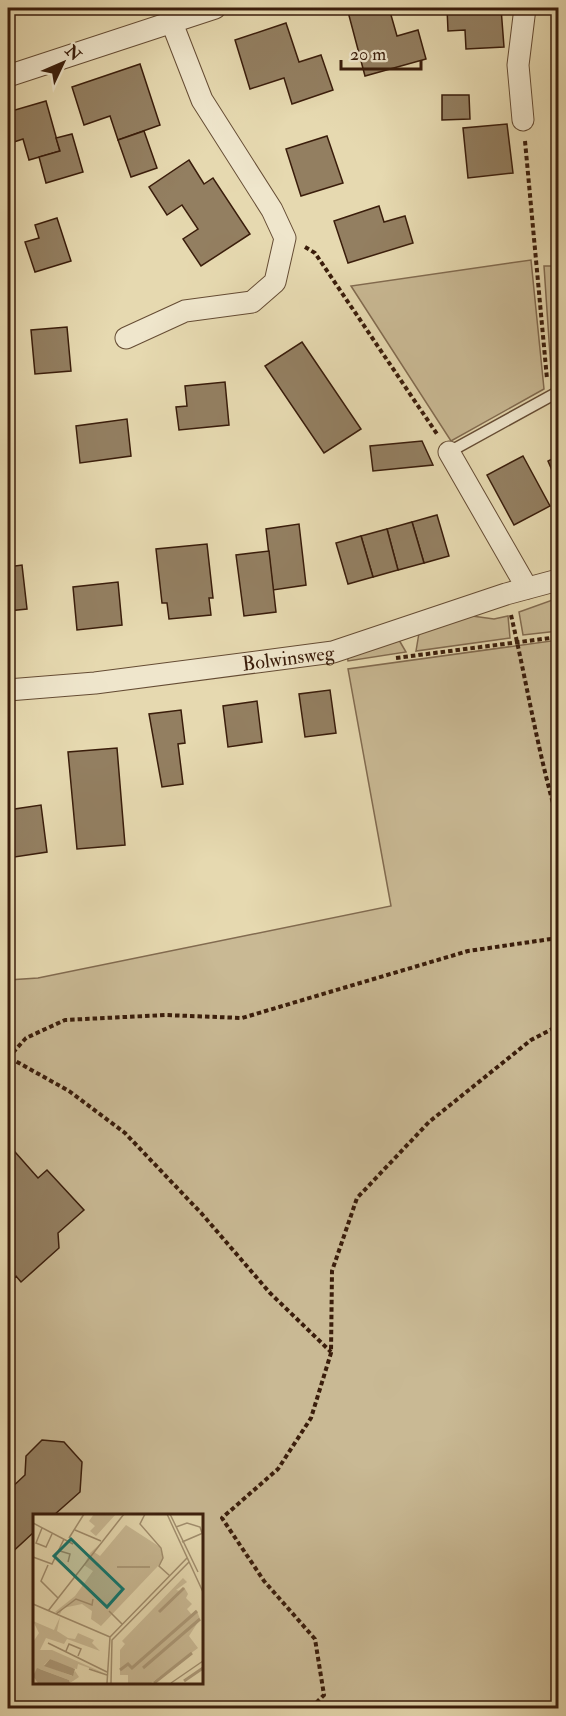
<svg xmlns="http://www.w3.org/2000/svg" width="566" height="1716" font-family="'IM FELL Double Pica',serif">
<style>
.green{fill:#c9b994;stroke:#826b50;stroke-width:1.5;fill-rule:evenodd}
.building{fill:#937f61;stroke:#3a1d0b;stroke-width:1.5}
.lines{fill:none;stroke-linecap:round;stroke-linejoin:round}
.lane-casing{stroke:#654c34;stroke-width:13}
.street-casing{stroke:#654c34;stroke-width:23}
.path{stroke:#3a1d0b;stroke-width:4;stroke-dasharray:4.5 3;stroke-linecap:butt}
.lane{stroke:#efe6cc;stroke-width:10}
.street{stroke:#efe6cc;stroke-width:21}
.labels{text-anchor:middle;stroke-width:4.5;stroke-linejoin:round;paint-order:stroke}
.street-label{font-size:20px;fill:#3a1d0b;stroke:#efe6cc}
.inset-river{fill:none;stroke:#ac9978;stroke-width:3}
.inset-road{fill:none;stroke:#a18e6e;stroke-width:1.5}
.view{fill:#0f766e;fill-opacity:0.15;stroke:#0f766e;stroke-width:3}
.inset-edge{fill:none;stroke:#3a1d0b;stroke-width:3}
</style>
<rect width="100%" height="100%" fill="#e6d9b0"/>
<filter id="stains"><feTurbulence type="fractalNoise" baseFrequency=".00333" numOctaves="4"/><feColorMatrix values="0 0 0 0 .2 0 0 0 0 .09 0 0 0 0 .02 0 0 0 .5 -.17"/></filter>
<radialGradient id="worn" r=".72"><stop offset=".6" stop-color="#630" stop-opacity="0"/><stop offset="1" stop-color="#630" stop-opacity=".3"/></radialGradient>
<g class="green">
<polygon points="531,260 544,389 451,441 351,286"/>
<polygon points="544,266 558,266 558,382 552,385"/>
<polygon points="558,598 558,631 523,635 519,612"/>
<polygon points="472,616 494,619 508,616 510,638 416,651 419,633"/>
<polygon points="399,640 406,652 348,661 347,654"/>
<path d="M558,640v1068h-550v-728l30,-2 353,-72 -43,-237zM34,1515h167v167h-167z"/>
</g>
<g class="building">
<polygon points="347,8 389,8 397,36 418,30 426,59 365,76"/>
<polygon points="447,8 501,8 504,47 466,49 465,30 448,31"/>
<polygon points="286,23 299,62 321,55 333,90 292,104 284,78 250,89 235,40"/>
<polygon points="140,64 160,125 118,140 110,116 84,125 72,87"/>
<polygon points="442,95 469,95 470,119 442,120"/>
<polygon points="46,101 60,151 29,160 23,139 8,144 8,112"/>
<polygon points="507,124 513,173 468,178 463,128"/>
<polygon points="558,128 558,185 555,185 552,129"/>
<polygon points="144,131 157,168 131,177 118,140"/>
<polygon points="72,134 83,172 46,183 39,157 60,151 56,138"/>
<polygon points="327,136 343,183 301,196 286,149"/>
<polygon points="189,160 204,184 213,178 250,234 201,266 183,239 198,229 182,205 167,215 149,187"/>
<polygon points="379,206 384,222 405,216 413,243 348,263 334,221"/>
<polygon points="57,218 71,261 35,272 25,242 39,238 35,225"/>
<polygon points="67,327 71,371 35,374 31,330"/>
<polygon points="302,342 361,429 324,453 265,366"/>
<polygon points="225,382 229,425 179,430 176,407 187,406 185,386"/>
<polygon points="127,419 131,456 80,463 76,426"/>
<polygon points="422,441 433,465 373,471 370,446"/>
<polygon points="523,456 550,506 514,525 487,475"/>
<polygon points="558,456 558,484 548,461"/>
<polygon points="437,515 449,556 424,563 412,522"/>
<polygon points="412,522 424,563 398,570 387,529"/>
<polygon points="299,524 306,585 273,590 266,529"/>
<polygon points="387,529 398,570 373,577 361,536"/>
<polygon points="361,536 373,577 348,584 336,543"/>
<polygon points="207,544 213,598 209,598 211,615 169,619 167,603 162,603 156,549"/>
<polygon points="269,551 276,612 244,616 236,555"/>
<polygon points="22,565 27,609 8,611 8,567"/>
<polygon points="118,582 122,625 77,630 73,587"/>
<polygon points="330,690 336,733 305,737 299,694"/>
<polygon points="257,701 262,742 228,747 223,706"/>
<polygon points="181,710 185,743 178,744 183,784 162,787 149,714"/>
<polygon points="117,748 125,845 77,849 68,752"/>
<polygon points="41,805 47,852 8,858 8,810"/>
<polygon points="8,1144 38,1178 47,1170 84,1210 58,1233 59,1248 21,1282 16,1276 8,1284"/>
<polygon points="42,1440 64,1442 82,1462 80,1492 54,1515 34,1515 34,1532 8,1556 8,1491 25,1475 26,1456"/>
</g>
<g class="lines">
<defs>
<polyline id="lane" points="449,452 558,392"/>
<g id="street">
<polyline points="8,76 215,8"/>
<polyline points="523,120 518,65 525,8"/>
<polyline points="126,338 185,311 252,302 275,282 285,238 272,210 202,100 172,23"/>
<polyline points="449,452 527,588"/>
<path id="s1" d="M8,690l87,-7 238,-31 173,-58 52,-14"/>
</g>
</defs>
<use href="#lane" class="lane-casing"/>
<use href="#street" class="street-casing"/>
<g class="path">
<polyline points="525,141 547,379"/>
<polyline points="305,247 315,253 437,434"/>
<path d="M511,615c16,69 27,138 47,206"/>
<polyline points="396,658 558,637"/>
<polyline points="8,1058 26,1038 65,1020 165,1015 242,1018 468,951 558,938"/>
<polyline points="10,1058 69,1091 125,1133 202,1214 270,1293 331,1352"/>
<polyline points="311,1708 324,1695 315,1639 264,1581 222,1518 278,1469 311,1418 331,1353 332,1271 357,1198 429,1122 531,1040 558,1026"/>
</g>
<use href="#lane" class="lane"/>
<use href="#street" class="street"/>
</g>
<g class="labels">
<g class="street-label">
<text dy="7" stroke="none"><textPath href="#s1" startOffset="282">Bolwinsweg</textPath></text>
</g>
</g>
<g transform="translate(33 1514)">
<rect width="170" height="170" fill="#e6d9b0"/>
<path d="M61,0h22l-20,22 -6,-5 5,-5 -6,-5zM93,11l34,22 3,11 -5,8 -57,60 -10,-7 1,-8 -10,-7 -19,4 -3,6 -5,-2 20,-16 18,-25 -9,-6 6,-12 11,-10 -7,9 6,4zM150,64l4,4 -11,8 4,1 8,-8 -4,4 4,7 -2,4 6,6 -5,5 5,6 5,-4 3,8 -11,17 9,12 -47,35h-23v-8h-8v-25l5,-6 -3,-3zM27,103l-3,14 11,7 7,1 3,-6 16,7 -2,3 8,8 -33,-12 -3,5 -18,-6 -6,12h12l54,24 -28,-10 -1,5 -11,-2 -16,-8 -6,6 28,11 3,-5 4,6 -9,6 -1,-3 -29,-11 -2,14h-5v-41l6,-9 -6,-12 21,9z" fill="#c9b994"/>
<path d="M17,145l25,10 -2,7 -29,-10zM4,154l32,12 1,3h-32l-5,-7z" fill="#ac9978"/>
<path class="inset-river" d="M126,98l25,-24M110,154l57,-49M87,156l8,-6 4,4 65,-57M151,167l19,-13M121,169l38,-30"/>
<path class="inset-road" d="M112,0l-5,10 21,24 2,10 -4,8 11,10M134,0l36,78M137,0l28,58M0,9l40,21M143,13l11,-4 13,4 2,6M9,14l-6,15 10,4 6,-13M42,16l26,11M36,24l15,-24M149,28l21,-9M27,37l10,3 -2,8M0,43l19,7 12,-25M15,51l-7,16 17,17M84,53h33M0,90l77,33M15,97l76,-97M76,97l13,13M23,100l20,-15 16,6 1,-6M15,129l59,29M33,137l3,-7 12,5 -3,7M56,155l18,6M74,169l3,-46 77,-79M78,169l1,-43 77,-78M138,169l32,-22"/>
<path class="view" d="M38,25l52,50 -16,18 -53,-51z"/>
<rect width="170" height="170" class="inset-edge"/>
</g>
<rect width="566" height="1716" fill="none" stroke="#e6d9b0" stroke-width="30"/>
<rect x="9" y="9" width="548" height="1698" fill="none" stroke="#3a1d0b" stroke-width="3"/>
<rect x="15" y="15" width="536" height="1686" fill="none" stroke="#3a1d0b" stroke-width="1.5"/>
<g transform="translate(63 63) rotate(46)" stroke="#efe6cc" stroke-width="4.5" paint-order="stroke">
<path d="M0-4.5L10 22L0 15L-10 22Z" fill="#3a1d0b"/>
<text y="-9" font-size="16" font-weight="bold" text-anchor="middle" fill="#3a1d0b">N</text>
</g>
<path d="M341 60v9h80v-9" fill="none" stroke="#3a1d0b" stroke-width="3"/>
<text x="350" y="60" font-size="18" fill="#3a1d0b" stroke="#efe6cc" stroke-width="4.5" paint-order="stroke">20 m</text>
<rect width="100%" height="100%" filter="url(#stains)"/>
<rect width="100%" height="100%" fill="url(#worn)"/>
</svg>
